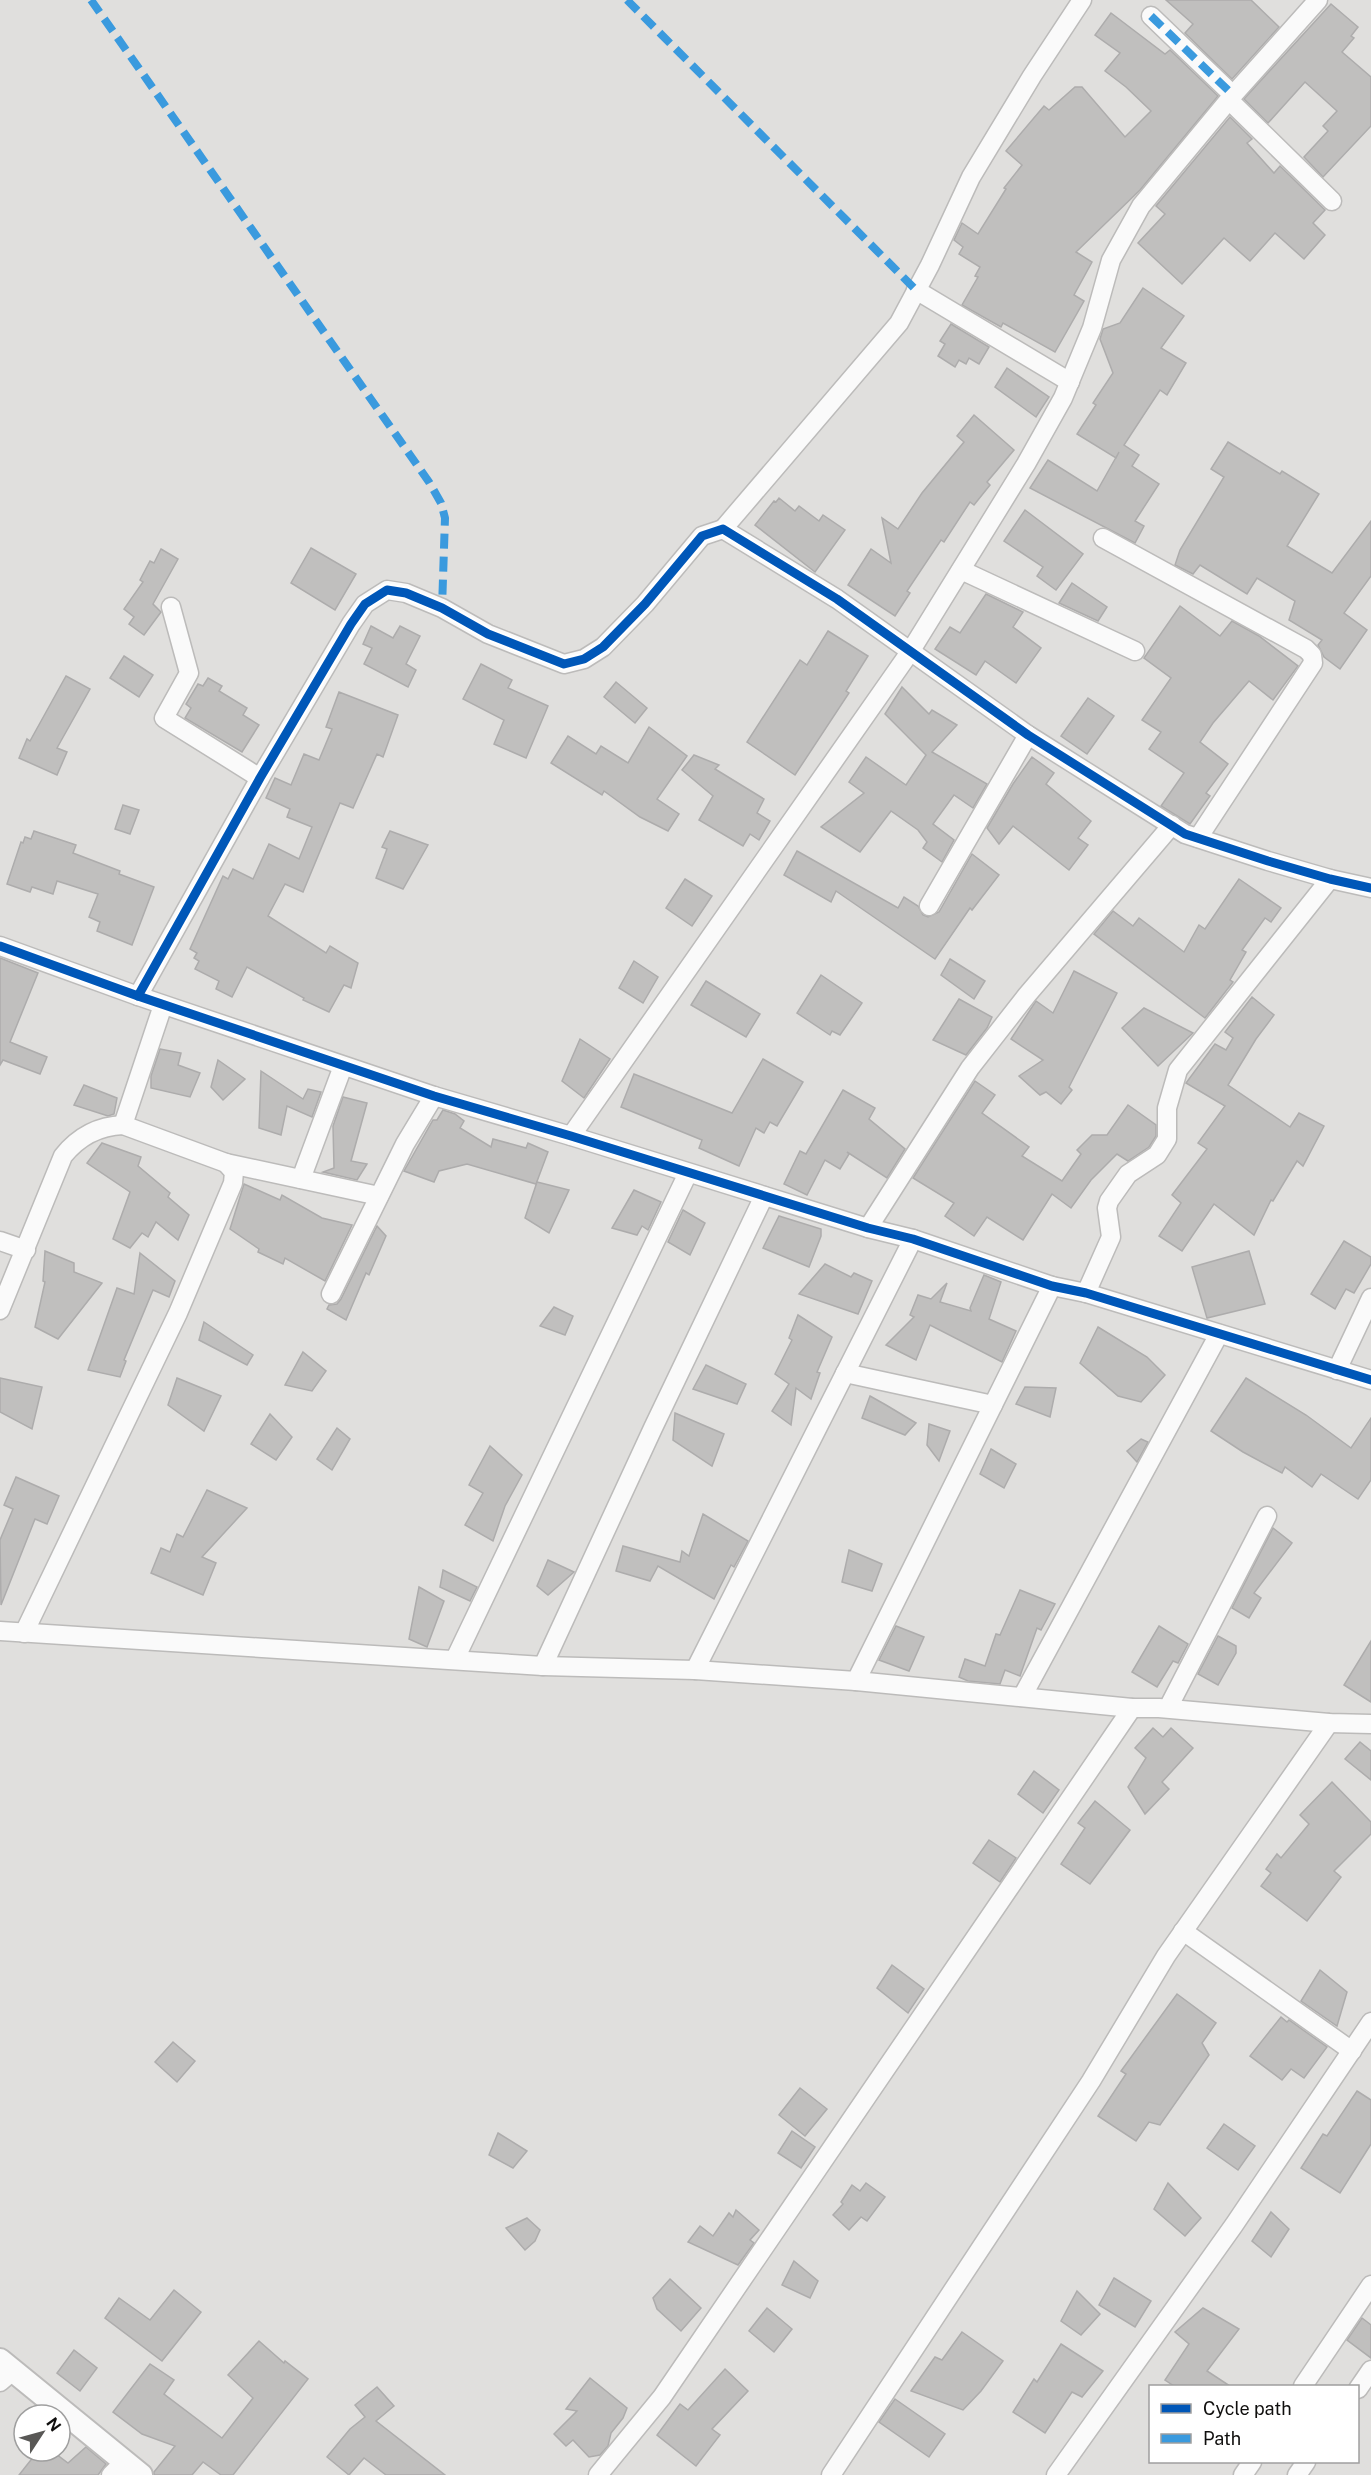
<svg xmlns="http://www.w3.org/2000/svg" width="1371" height="2475" font-family="'Public Sans',sans-serif">
<style>
.building{fill:#c0bfbe;stroke:#adacac;stroke-width:1.5}
.lines{fill:none;stroke-linecap:round;stroke-linejoin:round}
.minor-casing{stroke:#bcbbba;stroke-width:21}
.tertiary-casing{stroke:#bcbbba;stroke-width:26}
.minor{stroke:#fafafa;stroke-width:18}
.tertiary{stroke:#fafafa;stroke-width:22}
.quiet{stroke:#3a9ade;stroke-width:8;stroke-dasharray:15 8;stroke-linecap:butt}
.cycleway-casing{stroke:#fff;stroke-width:13}
.cycleway{stroke:#0057b8;stroke-width:9}
</style>
<rect width="100%" height="100%" fill="#e0dfdd"/>
<g class="building">
<polygon points="1166,0 1251,0 1279,27 1232,79 1185,33 1193,24"/>
<polygon points="1331,4 1358,27 1351,36 1354,38 1342,52 1371,77 1371,126 1323,177 1304,157 1328,131 1323,126 1337,111 1305,82 1268,123 1244,99"/>
<polygon points="1111,13 1165,54 1170,50 1218,96 1140,190 1076,252 1092,262 1074,295 1084,301 1055,352 1003,323 1001,327 962,305 978,277 975,276 980,267 959,254 963,247 954,240 962,223 978,234 1006,189 1004,188 1022,165 1006,151 1044,106 1049,110 1075,87 1082,87 1125,137 1151,111 1126,87 1105,71 1120,53 1095,35"/>
<polygon points="1230,117 1252,139 1247,143 1274,173 1280,166 1325,210 1313,223 1325,235 1304,259 1275,233 1250,261 1224,238 1182,284 1138,243 1165,214 1156,206"/>
<polygon points="1143,288 1184,316 1161,348 1186,363 1167,395 1160,390 1124,445 1139,455 1132,466 1159,484 1135,521 1144,526 1135,543 1030,488 1048,460 1097,491 1119,452 1116,458 1077,434 1096,405 1093,403 1113,373 1100,339 1103,329 1120,323"/>
<polygon points="951,324 989,347 979,364 969,358 966,364 959,360 955,367 938,356 945,344 940,341"/>
<polygon points="1007,368 1049,397 1036,417 995,387"/>
<polygon points="974,415 1014,450 987,482 990,485 974,505 970,502 944,542 941,540 907,591 910,593 895,616 848,585 871,549 891,563 882,518 898,529 922,493 964,442 957,436"/>
<polygon points="1228,442 1280,474 1282,471 1319,494 1287,546 1332,573 1371,521 1371,576 1344,613 1367,630 1340,669 1324,657 1318,645 1322,640 1289,620 1295,601 1257,578 1247,594 1200,565 1193,574 1175,565 1180,550 1224,477 1211,469"/>
<polygon points="779,498 795,511 799,506 819,521 823,515 845,530 815,572 755,525 774,501 776,502"/>
<polygon points="1025,510 1083,554 1056,590 1037,576 1043,567 1004,541"/>
<polygon points="311,548 356,574 335,610 291,583"/>
<polygon points="161,549 178,559 153,604 161,612 144,635 129,624 134,617 124,609 143,582 140,580 150,561 154,563"/>
<polygon points="1072,583 1107,607 1098,621 1059,603"/>
<polygon points="986,594 1023,612 1013,627 1041,648 1016,683 985,661 976,675 935,649 950,627 960,633"/>
<polygon points="1180,606 1220,636 1232,621 1259,636 1298,666 1273,700 1249,681 1213,723 1200,742 1228,764 1206,793 1210,796 1190,824 1161,806 1184,773 1149,749 1161,732 1142,720 1171,678 1144,658"/>
<polygon points="371,626 393,638 400,626 420,636 406,664 416,670 408,687 364,664 372,648 363,644"/>
<polygon points="828,631 868,656 846,691 849,693 795,775 747,742 800,660 807,665"/>
<polygon points="124,656 153,675 139,697 110,678"/>
<polygon points="481,664 512,680 508,688 548,706 526,758 494,744 504,720 463,699"/>
<polygon points="66,676 90,689 57,748 67,752 57,775 19,758 27,739 30,741"/>
<polygon points="208,678 222,686 219,691 247,708 243,715 259,725 242,752 185,718 191,708 186,704 198,684 203,686"/>
<polygon points="616,682 647,708 635,723 604,697"/>
<polygon points="902,687 929,714 932,710 957,725 932,752 987,784 973,808 954,795 933,824 954,840 942,862 923,848 927,842 918,830 891,811 860,852 821,827 864,793 849,782 866,757 906,785 926,755 885,714"/>
<polygon points="339,692 398,715 383,757 377,754 353,808 340,803 303,892 285,884 268,916 326,953 330,946 358,963 351,988 344,985 329,1012 303,1000 304,998 247,967 232,997 216,989 219,981 195,969 199,961 194,958 197,953 190,949 223,876 228,879 233,869 253,879 269,844 299,859 312,827 287,817 290,809 266,798 275,778 291,785 304,754 319,760 332,729 326,727"/>
<polygon points="1088,698 1114,716 1087,754 1061,736"/>
<polygon points="649,727 687,756 657,799 679,814 668,831 640,817 604,791 602,795 551,763 568,736 596,754 601,746 628,763"/>
<polygon points="694,755 719,765 715,769 764,799 757,813 770,821 759,840 750,834 743,846 699,820 713,796 682,770"/>
<polygon points="1032,757 1054,773 1046,784 1091,821 1078,838 1088,845 1069,870 1013,826 999,844 987,828 1013,784"/>
<polygon points="123,805 139,810 130,834 115,829"/>
<polygon points="34,831 76,845 73,853 120,871 119,874 154,887 132,945 97,931 100,922 89,917 98,894 57,881 53,894 32,887 30,892 7,884 21,842 23,843 25,837 31,839"/>
<polygon points="390,831 428,845 403,889 376,878 387,849 382,847"/>
<polygon points="797,851 898,908 904,897 918,906 923,915 928,917 939,912 972,854 999,875 972,910 970,908 935,959 836,891 831,902 784,875"/>
<polygon points="685,879 712,896 692,926 666,908"/>
<polygon points="1239,879 1281,908 1271,922 1265,918 1242,950 1246,952 1230,980 1233,982 1205,1018 1094,934 1113,911 1133,926 1139,918 1184,952 1199,925 1205,929"/>
<polygon points="0,958 38,973 10,1042 47,1057 40,1074 3,1060 0,1065"/>
<polygon points="950,959 985,981 974,999 941,975"/>
<polygon points="634,961 658,977 643,1003 619,988"/>
<polygon points="1074,971 1117,993 1069,1087 1072,1090 1061,1104 1046,1092 1040,1095 1019,1076 1043,1060 1011,1039 1036,1001 1053,1013"/>
<polygon points="821,975 862,1003 840,1035 832,1031 830,1035 797,1013"/>
<polygon points="706,981 760,1014 746,1037 691,1005"/>
<polygon points="1252,997 1274,1015 1256,1039 1228,1085 1290,1127 1299,1113 1324,1126 1303,1166 1297,1161 1273,1201 1271,1200 1254,1235 1214,1204 1182,1251 1159,1236 1181,1203 1172,1195 1207,1149 1198,1143 1225,1106 1186,1083 1215,1044 1226,1050 1233,1038 1225,1032"/>
<polygon points="959,999 992,1017 987,1028 966,1055 933,1040"/>
<polygon points="1144,1008 1193,1033 1158,1066 1122,1028"/>
<polygon points="580,1039 610,1059 584,1098 562,1081"/>
<polygon points="160,1049 181,1053 178,1065 200,1073 190,1097 151,1088 151,1076"/>
<polygon points="763,1059 803,1082 777,1126 770,1122 764,1133 756,1128 739,1166 699,1148 702,1140 621,1107 634,1074 732,1113"/>
<polygon points="218,1060 245,1079 223,1100 211,1087"/>
<polygon points="261,1071 303,1099 308,1089 321,1092 312,1117 287,1106 281,1135 259,1128"/>
<polygon points="975,1081 995,1095 982,1113 1029,1147 1022,1156 1062,1181 1081,1154 1077,1150 1092,1135 1107,1135 1128,1105 1156,1125 1156,1136 1149,1147 1128,1161 1117,1154 1091,1180 1071,1208 1052,1194 1023,1240 987,1217 974,1236 945,1216 954,1203 913,1178"/>
<polygon points="84,1085 117,1098 114,1114 108,1116 74,1105"/>
<polygon points="843,1090 875,1108 869,1119 905,1149 887,1178 847,1152 849,1154 840,1169 825,1160 807,1195 784,1184 800,1151 806,1154"/>
<polygon points="343,1097 367,1103 351,1161 367,1164 357,1180 323,1172 334,1168 333,1126"/>
<polygon points="443,1110 455,1114 464,1121 460,1128 491,1147 493,1139 526,1148 528,1143 548,1152 536,1184 467,1164 439,1171 434,1182 404,1171 433,1120 437,1120"/>
<polygon points="102,1143 141,1157 138,1166 170,1193 168,1197 189,1215 178,1240 156,1222 148,1237 142,1233 130,1248 113,1239 130,1192 87,1163"/>
<polygon points="537,1182 569,1190 549,1233 525,1218"/>
<polygon points="244,1184 280,1200 282,1195 322,1218 352,1225 325,1281 285,1258 283,1264 258,1252 259,1249 230,1229"/>
<polygon points="634,1190 661,1202 648,1230 642,1226 637,1235 612,1228"/>
<polygon points="683,1210 705,1223 690,1255 668,1242"/>
<polygon points="779,1216 821,1229 821,1236 809,1267 763,1248"/>
<polygon points="377,1226 386,1236 369,1275 366,1273 346,1320 327,1309 329,1305 337,1304 341,1299"/>
<polygon points="1344,1241 1371,1257 1371,1264 1354,1293 1346,1289 1335,1309 1311,1294"/>
<polygon points="45,1251 74,1263 74,1272 102,1283 58,1339 35,1327 45,1282 43,1281"/>
<polygon points="1249,1251 1265,1304 1207,1318 1192,1267"/>
<polygon points="140,1253 175,1281 169,1297 153,1290 124,1360 126,1361 120,1377 88,1370 117,1288 134,1294"/>
<polygon points="825,1264 851,1277 854,1273 872,1281 858,1314 799,1294"/>
<polygon points="984,1275 1001,1282 989,1319 1016,1331 1002,1362 930,1325 916,1360 886,1345 914,1317 910,1315 918,1295 931,1299 947,1283 940,1302 971,1311 970,1308"/>
<polygon points="554,1307 573,1316 565,1335 540,1326"/>
<polygon points="798,1315 832,1337 817,1372 820,1373 811,1399 796,1388 791,1425 772,1411 789,1384 775,1374 792,1340 789,1338"/>
<polygon points="204,1322 253,1355 247,1365 199,1340"/>
<polygon points="1098,1327 1147,1357 1165,1375 1141,1402 1118,1396 1080,1363"/>
<polygon points="303,1352 326,1371 312,1391 285,1385"/>
<polygon points="706,1365 746,1384 737,1404 693,1389"/>
<polygon points="0,1378 42,1387 32,1429 0,1412"/>
<polygon points="177,1378 221,1396 204,1431 168,1405"/>
<polygon points="1246,1378 1306,1415 1351,1448 1371,1418 1371,1480 1358,1499 1321,1474 1312,1487 1285,1467 1282,1473 1243,1452 1211,1431"/>
<polygon points="1025,1387 1056,1388 1050,1417 1016,1404"/>
<polygon points="870,1396 886,1405 916,1423 905,1435 862,1418"/>
<polygon points="675,1413 724,1434 712,1466 673,1440"/>
<polygon points="270,1414 292,1437 276,1460 251,1444"/>
<polygon points="929,1424 950,1431 939,1461 927,1445"/>
<polygon points="337,1428 350,1439 332,1470 317,1459"/>
<polygon points="1141,1439 1148,1442 1137,1462 1127,1451"/>
<polygon points="490,1446 522,1475 505,1506 493,1541 465,1525 483,1493 469,1485"/>
<polygon points="991,1449 1016,1464 1004,1488 980,1474"/>
<polygon points="16,1477 59,1496 47,1524 35,1519 1,1605 0,1540 13,1509 4,1505"/>
<polygon points="207,1490 247,1508 202,1557 216,1563 203,1595 151,1573 161,1548 170,1552 177,1534 183,1537"/>
<polygon points="703,1514 748,1541 734,1567 731,1565 714,1599 658,1566 650,1581 616,1571 623,1546 680,1562 682,1551 689,1556"/>
<polygon points="1273,1528 1292,1543 1254,1593 1261,1598 1249,1618 1232,1608"/>
<polygon points="849,1550 882,1564 872,1591 842,1582"/>
<polygon points="548,1560 574,1572 548,1595 537,1586"/>
<polygon points="443,1570 477,1587 470,1601 440,1587"/>
<polygon points="419,1587 444,1601 427,1647 409,1639"/>
<polygon points="1020,1590 1055,1604 1041,1630 1037,1628 1020,1676 1005,1670 1000,1684 968,1681 959,1677 965,1659 985,1666 996,1634 1000,1635"/>
<polygon points="896,1626 924,1637 909,1671 879,1660"/>
<polygon points="1159,1626 1188,1644 1178,1663 1173,1661 1157,1687 1132,1672"/>
<polygon points="1218,1636 1236,1646 1236,1653 1218,1685 1198,1674"/>
<polygon points="1371,1641 1371,1702 1344,1685"/>
<polygon points="1153,1728 1163,1737 1171,1728 1193,1748 1162,1782 1169,1789 1145,1814 1128,1787 1146,1758 1135,1748"/>
<polygon points="1360,1742 1371,1751 1371,1780 1345,1759"/>
<polygon points="1034,1771 1059,1790 1043,1813 1018,1794"/>
<polygon points="1332,1782 1371,1822 1371,1834 1334,1871 1341,1877 1307,1921 1261,1886 1271,1873 1266,1869 1277,1854 1281,1858 1309,1824 1300,1815"/>
<polygon points="1095,1801 1130,1830 1090,1884 1061,1864 1085,1828 1078,1823"/>
<polygon points="989,1840 1016,1858 1000,1882 973,1863"/>
<polygon points="892,1965 924,1989 908,2013 877,1988"/>
<polygon points="1320,1970 1347,1992 1337,2026 1301,2001"/>
<polygon points="1177,1994 1216,2023 1202,2043 1209,2055 1160,2125 1149,2122 1136,2141 1098,2116 1126,2074 1121,2071"/>
<polygon points="1281,2017 1287,2022 1289,2020 1327,2047 1304,2078 1291,2069 1282,2080 1250,2056"/>
<polygon points="173,2042 195,2061 177,2082 155,2062"/>
<polygon points="800,2088 827,2109 805,2136 779,2115"/>
<polygon points="1357,2091 1371,2100 1371,2144 1340,2193 1301,2168 1323,2134 1327,2136"/>
<polygon points="1224,2124 1255,2146 1238,2170 1207,2148"/>
<polygon points="792,2131 815,2147 801,2168 778,2153"/>
<polygon points="498,2133 527,2151 513,2168 489,2155"/>
<polygon points="866,2183 885,2197 867,2221 861,2217 849,2230 833,2215 843,2204 841,2202 852,2185 860,2191"/>
<polygon points="1168,2183 1201,2218 1185,2236 1154,2209"/>
<polygon points="736,2210 759,2230 750,2240 754,2243 738,2265 688,2242 700,2226 713,2236 729,2213 733,2217"/>
<polygon points="1271,2212 1289,2229 1271,2257 1252,2241"/>
<polygon points="527,2218 540,2230 535,2241 525,2250 506,2228"/>
<polygon points="794,2261 818,2281 810,2298 782,2285"/>
<polygon points="1114,2278 1151,2301 1135,2327 1099,2305"/>
<polygon points="670,2279 701,2308 681,2331 657,2309 653,2298"/>
<polygon points="174,2290 201,2312 162,2361 105,2318 119,2298 150,2320"/>
<polygon points="1077,2291 1100,2314 1081,2335 1061,2321"/>
<polygon points="767,2308 792,2329 774,2352 749,2331"/>
<polygon points="1203,2308 1239,2329 1207,2371 1230,2386 1174,2386 1165,2380 1189,2344 1175,2332"/>
<polygon points="1362,2318 1371,2325 1371,2358 1347,2340"/>
<polygon points="962,2332 1003,2361 981,2391 963,2410 911,2391 935,2357 942,2360"/>
<polygon points="259,2341 284,2363 285,2361 308,2379 233,2475 221,2475 203,2462 192,2475 154,2475 154,2472 175,2446 142,2434 113,2412 150,2364 174,2380 164,2394 222,2438 253,2398 228,2375"/>
<polygon points="1061,2344 1103,2371 1082,2397 1072,2392 1045,2433 1013,2412 1034,2379 1037,2382"/>
<polygon points="74,2350 97,2368 80,2391 57,2373"/>
<polygon points="725,2369 748,2391 712,2429 720,2435 696,2466 657,2435 680,2404 688,2410"/>
<polygon points="590,2378 627,2408 623,2418 611,2433 608,2446 600,2455 589,2457 573,2440 566,2446 554,2434 577,2411 566,2409"/>
<polygon points="377,2387 394,2406 376,2421 445,2475 386,2475 364,2458 349,2475 327,2457 350,2429 365,2417 355,2405"/>
<polygon points="895,2399 945,2434 929,2457 879,2422"/>
<polygon points="86,2447 106,2464 98,2475 19,2475 38,2451 52,2451 68,2463"/>
</g>
<g class="lines">
<defs>
<g id="minor">
<polyline points="1151,16 1233,95"/>
<polyline points="1229,100 1332,201"/>
<polyline points="916,290 1070,382"/>
<polyline points="723,529 899,323 930,265 971,177 1032,76 1082,0"/>
<polyline points="1103,538 1306,649 1312,655 1313,663 1198,838"/>
<polyline points="961,570 1135,651"/>
<polyline points="171,607 189,673 164,718 260,778"/>
<polyline points="929,906 1028,735"/>
<polyline points="0,946 138,996 434,1096 571,1136 868,1228 913,1239 1052,1286 1086,1293 1371,1380"/>
<polyline points="138,996 260,778 351,624 365,604 387,590 406,593 442,608 488,634 564,664 584,659 603,647 645,604 702,536 723,529 837,599 1028,735 1185,834 1268,861 1330,879 1371,888"/>
<polyline points="123,1125 163,1005"/>
<polyline points="571,1136 910,652 1026,464 1063,398 1092,328 1111,260 1141,206 1233,95 1318,0"/>
<polyline points="226,1163 379,1196"/>
<polyline points="301,1179 343,1066"/>
<polyline points="868,1228 970,1068 1027,995 1172,825"/>
<polyline points="0,1241 26,1250"/>
<polyline points="1086,1293 1111,1237 1107,1208 1109,1201 1128,1174 1157,1155 1167,1139 1167,1108 1178,1070 1330,879"/>
<polyline points="331,1294 405,1144 434,1096"/>
<path d="M0,1310l63,-154c16,-20 35,-30 60,-31l103,38 8,9 -1,11 -55,130 -154,320"/>
<polyline points="1337,1370 1371,1298"/>
<polyline points="845,1373 993,1405"/>
<polyline points="0,1631 543,1666 695,1670 856,1681 1132,1708 1159,1708 1329,1723 1371,1724"/>
<polyline points="455,1659 688,1173"/>
<polyline points="543,1666 653,1428 764,1196"/>
<polyline points="695,1670 913,1239"/>
<polyline points="856,1681 1052,1286"/>
<polyline points="1022,1697 1219,1334"/>
<polyline points="1168,1708 1267,1516"/>
<polyline points="1183,1931 1352,2051"/>
<polyline points="0,2382 14,2370"/>
<polyline points="1303,2386 1371,2285"/>
<polyline points="1358,2389 1371,2370"/>
<polyline points="111,2475 124,2462"/>
<polyline points="598,2475 662,2397 1132,1708"/>
<polyline points="831,2475 1091,2081 1166,1956 1329,1723"/>
<polyline points="1056,2475 1234,2225 1371,2022"/>
<polyline points="1243,2475 1252,2462"/>
<polyline points="1297,2475 1306,2462"/>
</g>
<polyline id="tertiary" points="0,2360 141,2475"/>
</defs>
<use href="#minor" class="minor-casing"/>
<use href="#tertiary" class="tertiary-casing"/>
<use href="#minor" class="minor"/>
<use href="#tertiary" class="tertiary"/>
<g class="quiet">
<polyline points="91,0 429,482 441,503 445,518 442,608"/>
<polyline points="627,0 916,290"/>
<polyline points="1151,16 1233,95"/>
</g>
<defs>
<g id="cycleway">
<polyline points="0,946 138,996 434,1096 571,1136 868,1228 913,1239 1052,1286 1086,1293 1371,1380"/>
<polyline points="138,996 260,778 351,624 365,604 387,590 406,593 442,608 488,634 564,664 584,659 603,647 645,604 702,536 723,529 837,599 1028,735 1185,834 1268,861 1330,879 1371,888"/>
</g>
</defs>
<use href="#cycleway" class="cycleway-casing"/>
<use href="#cycleway" class="cycleway"/>
</g>
<rect x="1149" y="2385" width="210" height="78" fill="#ffffff" stroke="#9f9f9f" stroke-width="1.5"/>
<rect x="1161" y="2404" width="30" height="9" fill="#0057b8" stroke="#9f9f9f" stroke-width="1.5"/>
<text x="1203" y="2415" font-size="18" fill="#100f0e">Cycle path</text>
<rect x="1161" y="2434" width="30" height="9" fill="#3a9ade" stroke="#9f9f9f" stroke-width="1.5"/>
<text x="1203" y="2445" font-size="18" fill="#100f0e">Path</text>
<g transform="translate(42 2433) rotate(54)"><circle r="28" fill="#ffffff" stroke="#9f9f9f" stroke-width="1.5"/>
<path d="M0-4.5L10 22L0 15L-10 22Z" fill="#595856"/>
<text y="-9" font-size="16" font-weight="bold" text-anchor="middle" fill="#100f0e">N</text>
</g>
</svg>
